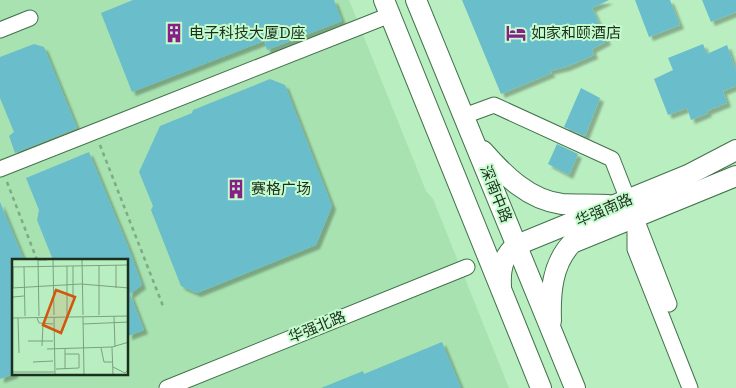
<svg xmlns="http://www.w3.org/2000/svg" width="736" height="388" font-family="'Roboto Serif','Noto Sans SC',serif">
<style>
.built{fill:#a7e2b0;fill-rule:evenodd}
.building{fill:#6abdca;filter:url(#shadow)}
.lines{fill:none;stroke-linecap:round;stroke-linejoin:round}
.minor-casing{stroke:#41724a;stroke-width:17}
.major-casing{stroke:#41724a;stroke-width:22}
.path{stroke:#80a985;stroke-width:2.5;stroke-dasharray:4 4;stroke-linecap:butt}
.minor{stroke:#fff;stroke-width:15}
.major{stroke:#fff;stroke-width:20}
.labels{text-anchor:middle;stroke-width:4;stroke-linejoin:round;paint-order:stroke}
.poi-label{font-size:15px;fill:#1c301f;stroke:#c6fbcd;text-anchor:start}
.street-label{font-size:15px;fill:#1c301f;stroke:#c6fbcd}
.inset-road{fill:none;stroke:#7aa280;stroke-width:1}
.view{fill:#d4550e;fill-opacity:0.15;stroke:#d4550e;stroke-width:2.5}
.inset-edge{fill:none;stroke:#1c301f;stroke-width:2.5}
</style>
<defs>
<filter id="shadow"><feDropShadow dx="4" dy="4" stdDeviation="1" flood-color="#0004"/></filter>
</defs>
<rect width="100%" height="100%" fill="#b9eec0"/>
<path class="built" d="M0,0h349l77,191 7,8 76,189h-509zM14,260h114v114h-114z"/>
<g class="building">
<polygon points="133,0 334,0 342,21 267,50 264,41 132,92 101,13"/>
<polygon points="462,0 609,0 592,8 607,41 592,49 594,55 566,67 549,71 552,73 501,94"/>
<polygon points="635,0 670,0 680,25 649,37"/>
<polygon points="702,0 736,0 736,12 711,22"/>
<polygon points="34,44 44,47 77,128 15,153 9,136 14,132 0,98 0,57"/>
<polygon points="703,44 707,54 727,45 736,70 736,86 723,91 727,103 707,111 708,113 691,120 687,108 668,115 654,79 673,70 668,58"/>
<polygon points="270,79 285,85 332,206 316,245 197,293 181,286 151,210 153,206 139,172 160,126 192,113 193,110"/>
<polygon points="581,88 600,98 585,136 564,127"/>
<polygon points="557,144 578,154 569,175 548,164"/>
<polygon points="89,152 129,249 142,285 130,294 144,330 128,336 128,260 53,260 37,220 39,210 26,178"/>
<polygon points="0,202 24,260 14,260 14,374 0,379"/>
<polygon points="442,342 461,388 321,388 363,371 364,374"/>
</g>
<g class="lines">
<defs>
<g id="minor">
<polyline points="0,30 30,18"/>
<polyline points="464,116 494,105 612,159 628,200"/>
<polyline points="0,169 390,15"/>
<polyline points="635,217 635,249 690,388"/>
<polyline points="638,224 669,304"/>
<polyline points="167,388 467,267"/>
</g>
<g id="major">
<polyline points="384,0 541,388"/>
<polyline points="416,0 575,388"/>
<path d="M483,151c21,24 46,49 79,53 15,1 31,0 46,1"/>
<path d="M501,286c-1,-17 2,-31 16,-41l171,-70 48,-25"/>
<path d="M551,321c-1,-28 1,-57 21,-78l164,-67"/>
</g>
</defs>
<use href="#minor" class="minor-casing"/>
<use href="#major" class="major-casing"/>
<g class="path">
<polyline points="100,145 163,306"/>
<polyline points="7,182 37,260"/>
</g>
<use href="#minor" class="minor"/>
<use href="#major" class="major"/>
</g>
<defs>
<symbol id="building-bare" viewBox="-9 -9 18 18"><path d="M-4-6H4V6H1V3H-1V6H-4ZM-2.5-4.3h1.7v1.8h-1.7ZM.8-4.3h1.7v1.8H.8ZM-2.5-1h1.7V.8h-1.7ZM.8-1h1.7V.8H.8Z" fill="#871f86" stroke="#c6fbcd" stroke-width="2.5" paint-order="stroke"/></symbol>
<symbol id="hotel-bare" viewBox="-9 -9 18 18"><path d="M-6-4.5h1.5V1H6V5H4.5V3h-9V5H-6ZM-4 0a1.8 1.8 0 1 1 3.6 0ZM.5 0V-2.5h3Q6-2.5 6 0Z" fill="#871f86" stroke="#c6fbcd" stroke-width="2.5" paint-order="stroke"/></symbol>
</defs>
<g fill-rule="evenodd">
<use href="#building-bare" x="160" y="19" width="28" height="28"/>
<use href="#hotel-bare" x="502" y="19" width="28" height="28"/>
<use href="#building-bare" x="222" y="175" width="28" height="28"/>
</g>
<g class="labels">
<g class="poi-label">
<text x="189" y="38">电子科技大厦D座</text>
<text x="531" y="38">如家和颐酒店</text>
<text x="251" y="194">赛格广场</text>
</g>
<g class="street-label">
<text transform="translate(496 194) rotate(68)" y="5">深南中路</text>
<text transform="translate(604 210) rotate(-23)" y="5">华强南路</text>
<text transform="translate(317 327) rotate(-22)" y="5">华强北路</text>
</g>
</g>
<g transform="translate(12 259)">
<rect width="116" height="116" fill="#b9eec0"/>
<path class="inset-road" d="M41,0l1,56M70,0l1,56M116,0l1,32M87,6v50M104,6v23M55,7v50M61,7v32M0,8l117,-2M1,8v21M12,8l1,49M0,29l69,-4 48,4M0,42l1,-4 11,-1M27,57l-1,-56h9M102,57l1,31M42,58l1,58M71,58l1,58M0,59l117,-2M6,59l1,35M25,59l2,5 14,1M71,65l46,-2M16,82h25M30,87l1,-22M100,88l1,28M89,89l3,14h8M35,90l65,-2 17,-5M53,90v20M21,103l20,-1M101,108l12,6 4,-4M44,110l23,-1v-14h-14M0,113h42"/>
<path class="view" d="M44,31l19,7 -14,36 -18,-8z"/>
<rect width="116" height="116" class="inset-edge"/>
</g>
</svg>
